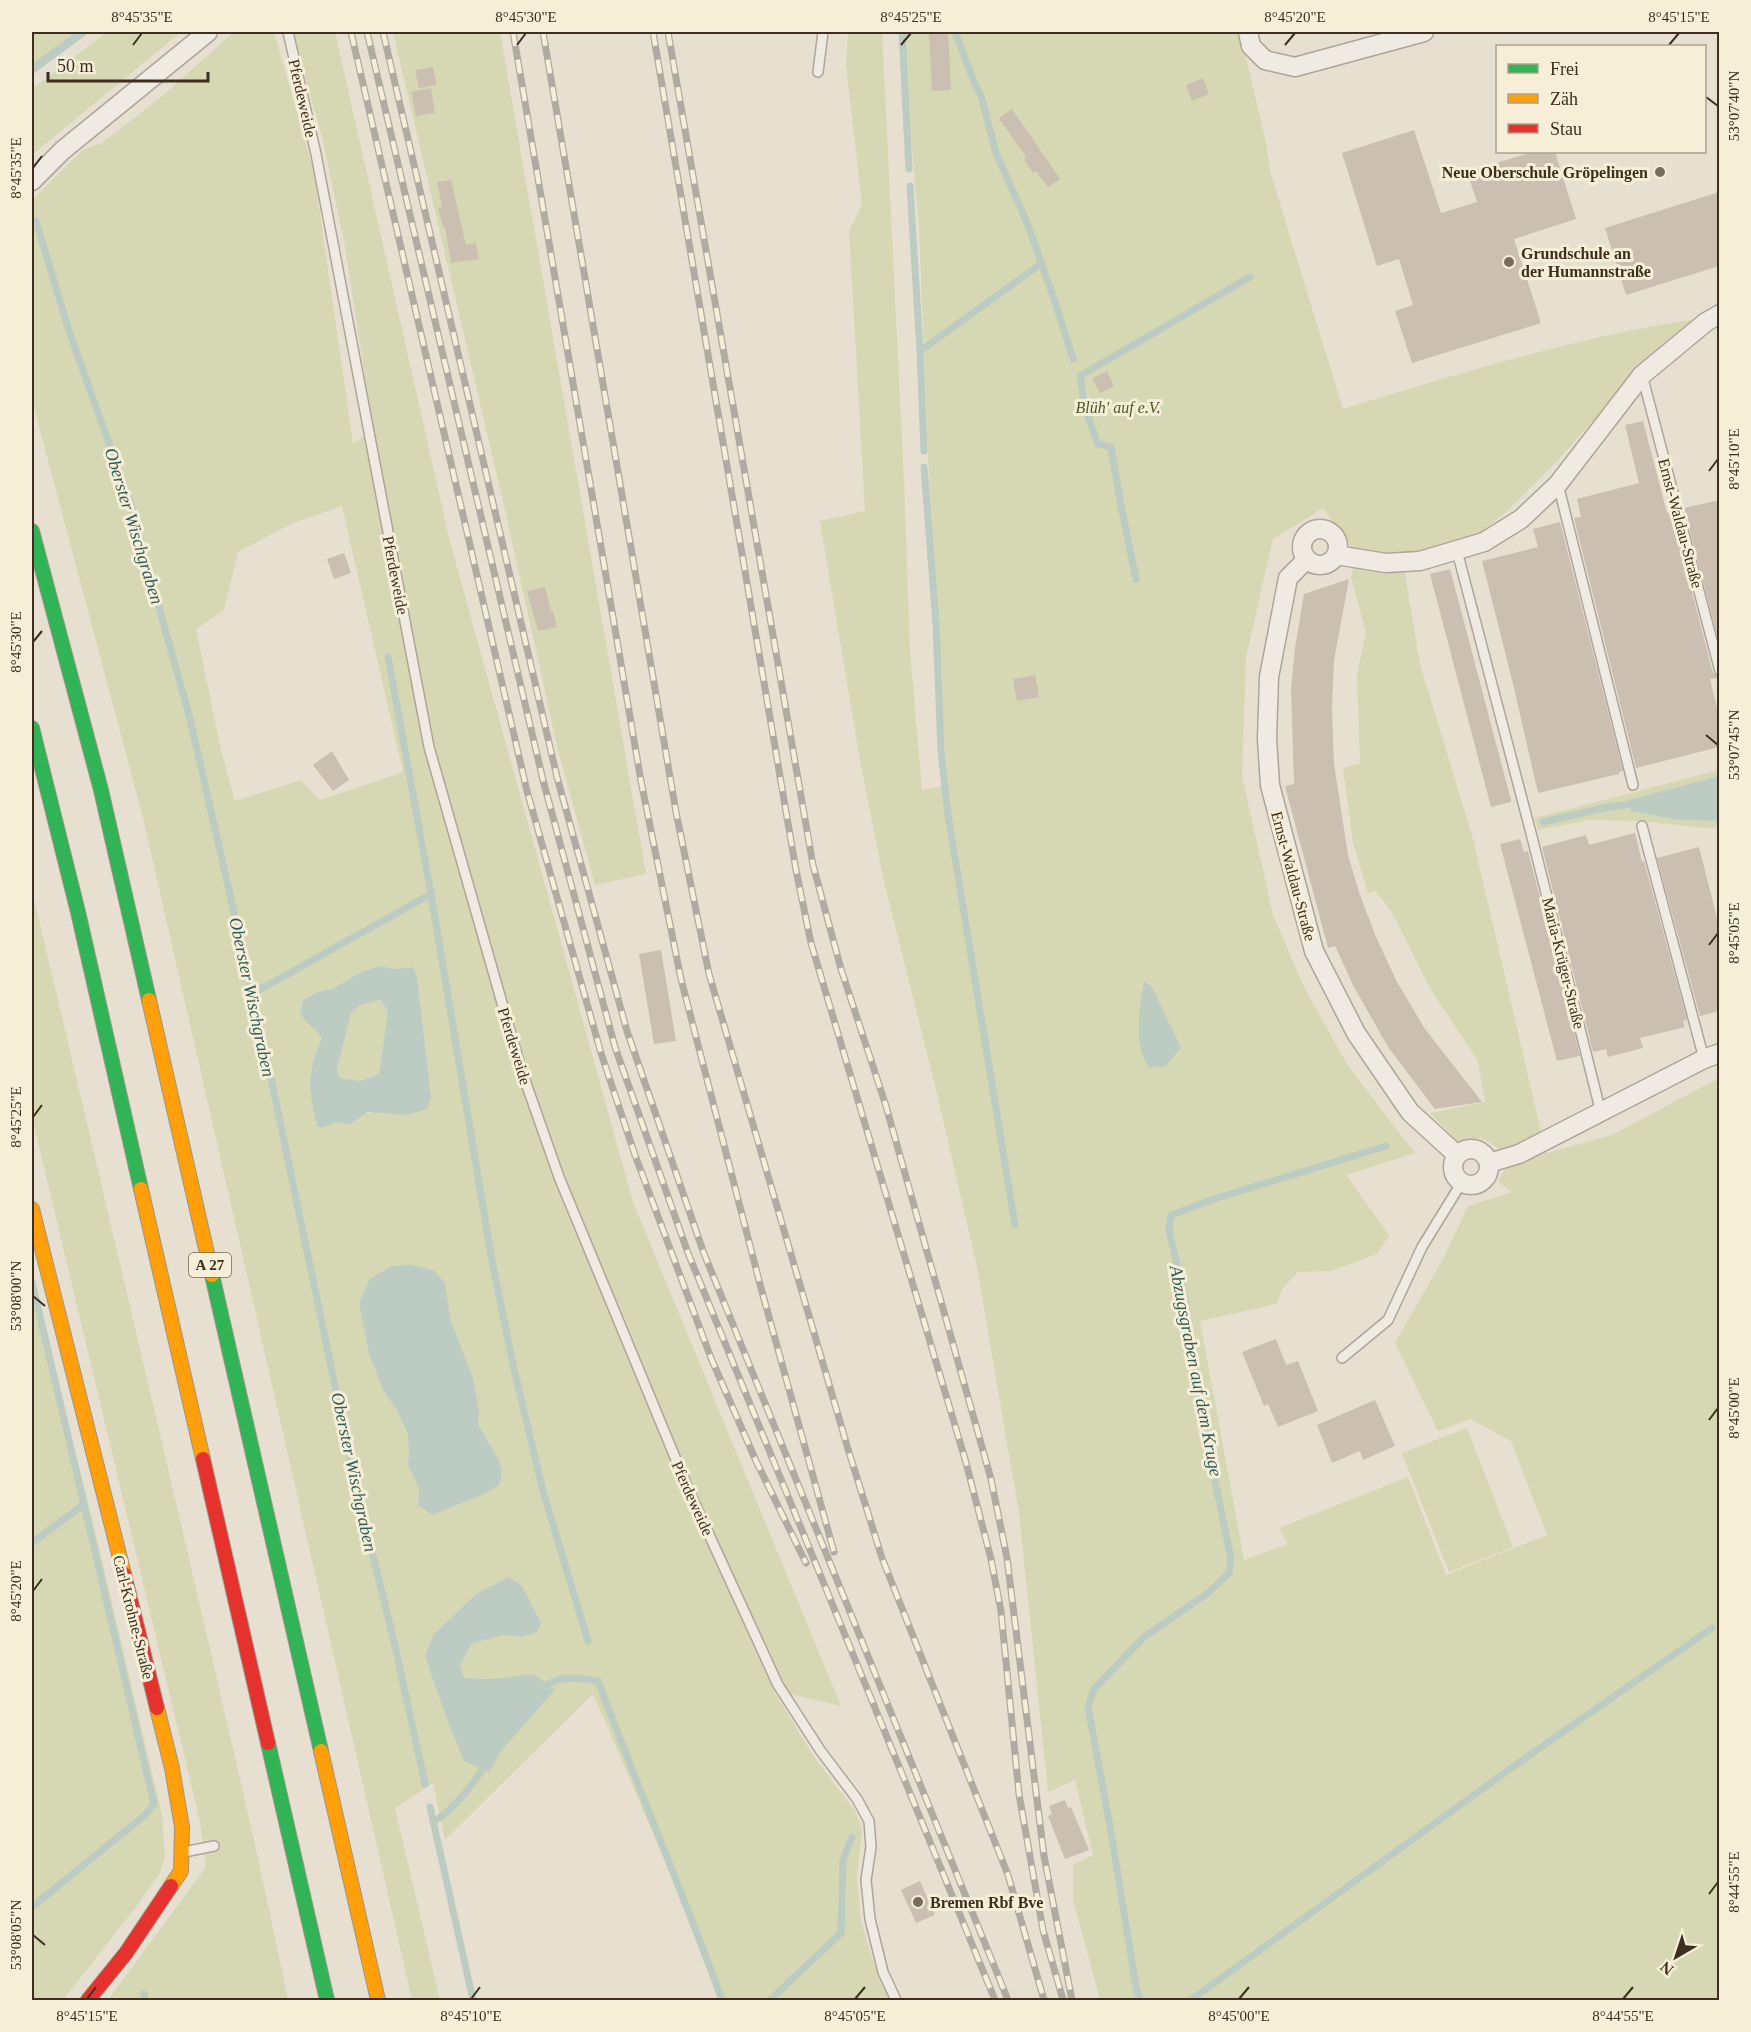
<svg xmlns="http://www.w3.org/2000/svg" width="1751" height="2032" font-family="Georgia,serif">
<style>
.green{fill:#d6d7b3;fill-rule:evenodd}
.water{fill:#bcccc2;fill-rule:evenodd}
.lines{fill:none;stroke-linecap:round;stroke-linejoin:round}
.stream{stroke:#bcccc2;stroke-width:7}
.building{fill:#cbbfb2}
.lane-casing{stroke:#ada599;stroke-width:12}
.street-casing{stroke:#ada599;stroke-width:21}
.fast-casing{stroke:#9c958a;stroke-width:16}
.slow-casing{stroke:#9c958a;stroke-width:16}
.jam-casing{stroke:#9c958a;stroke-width:16}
.lane{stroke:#efebe3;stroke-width:9}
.street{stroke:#efebe3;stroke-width:18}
.fast{stroke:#30b455;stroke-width:14}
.slow{stroke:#ff9f0a;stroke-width:14}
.jam{stroke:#e5322d;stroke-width:14}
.rail-casing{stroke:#afaaa2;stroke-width:7}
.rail{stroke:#f7eed8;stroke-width:4.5;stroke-dasharray:14;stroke-linecap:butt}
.ticks{fill:none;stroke:#3d2e20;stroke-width:2}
.poi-dot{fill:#786c5e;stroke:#f7eed8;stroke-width:2}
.labels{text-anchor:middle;stroke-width:6;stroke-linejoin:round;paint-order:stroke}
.shield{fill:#f7eed8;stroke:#756857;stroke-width:1.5}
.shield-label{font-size:15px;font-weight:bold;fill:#3d2e20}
.street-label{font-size:16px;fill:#3d2e20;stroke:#f7eed8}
.poi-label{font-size:16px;font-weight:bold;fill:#3d2e20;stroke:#f7eed8;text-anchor:start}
.park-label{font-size:16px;font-style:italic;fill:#4d5a26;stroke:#f7eed8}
.water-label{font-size:18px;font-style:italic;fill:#2f5d5a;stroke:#f7eed8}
.neatline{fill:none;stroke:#3d2e20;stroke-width:2}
.ticks-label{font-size:15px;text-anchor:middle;fill:#3d2e20}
</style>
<rect width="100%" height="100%" fill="#e7e0d1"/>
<g class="green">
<polygon points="32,32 76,32 32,64"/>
<polygon points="107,32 181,32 32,155 32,89"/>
<path d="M234,32h40l40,140 39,272 20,-15 -29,-188 -21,-100 -30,-109h42l115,510 183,660 208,504 -68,-16 43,70 39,51 7,19 -5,48 4,43 17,56 12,23h-165l-132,-306 -148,146 -12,-57 -38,25 45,192h-28l-269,-1182 -111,-418v-200l51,-50 19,-7 59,-46zM342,506l61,266 -83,28 -19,-20 -66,21 -14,-51 -25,-121 28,-19 14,-58 55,-29zM380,966l15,3 18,-2 4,10 14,120 -4,12c-37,2 -70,1 -104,19l-6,-2c-9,-37 -11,-52 5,-88 -7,-10 -16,-14 -22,-26l3,-12 15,-8 14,-3 31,-18zM445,1283l6,38 22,57 6,32 -1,14 12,19 -8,52 -49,20 -15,-10 1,-17 -11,-23 1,-15 -2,-19 -11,-22 -13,-19zM509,1577l13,60 -20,-2 -32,9 -10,21 4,13 30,1 61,11 -53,60 -14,22 -54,-138 42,-40z"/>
<polygon points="393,32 500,32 646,874 595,885 558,750 502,497"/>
<path d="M848,32h34l22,448 6,171 12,139 26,-5 -12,-125 -17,-432 -17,-196h338l27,115 3,24 73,238c116,-35 232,-72 353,-90l-38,29 -100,112 -53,53 -36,29 -67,14 18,108 53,175 73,314 66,-18 107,-57v922h-619l-27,-101v-34l20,-10 -18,-75 -27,12 -29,-279 -42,-246 -39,-169 -54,-216 -23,-116 -41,-245 45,-10 -16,-280 13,-26 -16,-140zM1323,508l34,47 -6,22 15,56 -9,41 3,90 -17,4 10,75 15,51 7,-3 16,20 40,79 47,71 7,41 -55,11 27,28 25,-3 17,11 7,17 -8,16 14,10 -44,14 -25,53 -48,84 43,88 32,-12 41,22 36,94 -101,40 -38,-98 -129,51 9,16 -44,16 -44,-239 76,-17 7,-16 15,-16 33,-1 46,-17 12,-19 -43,-60 69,-22 -67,-87 -45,-81 -30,-70 -31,-139 4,-119 27,-118z"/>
<polygon points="1719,770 1719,776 1629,800 1679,820 1719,821 1719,827 1706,828 1639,821 1589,820 1538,830 1534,818"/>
<path d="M32,891c53,221 104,442 156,663 34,148 70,297 100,446h-180l98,-133 -6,-45 -168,-705z"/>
<polygon points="379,1000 388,1011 379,1074 360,1081 340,1078 337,1069 351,1013 359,1005"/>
<polygon points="32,1285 91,1514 162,1815 165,1856 160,1872 139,1903 63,2000 32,2000"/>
<polygon points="1467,1428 1513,1547 1449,1572 1402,1453"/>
</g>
<g class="water">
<polygon points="76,32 90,32 32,75 32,64"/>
<polygon points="1719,776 1719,821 1679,820 1631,811 1629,800"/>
<path d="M381,966l14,3 18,-2 4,10 14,120 -4,12 -21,6 -38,-3 -18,12 -15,-2 -12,6 -6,-2c-9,-38 -11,-51 5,-88 -7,-10 -17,-14 -22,-26l3,-12 15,-8 14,-3 31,-18zM380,1000l8,11 -9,63 -19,7 -20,-3 -3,-9 14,-56 9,-8z"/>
<path d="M1144,981l8,6 29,61 -15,18 -17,2c-17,-28 -9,-56 -5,-87z"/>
<polygon points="412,1265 433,1270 445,1283 451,1321 473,1378 479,1410 478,1424 500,1462 502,1478 498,1486 482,1495 433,1515 418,1505 419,1488 408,1465 409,1450 407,1431 396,1409 383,1390 369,1353 359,1303 370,1279 391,1266"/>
<polygon points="509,1577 522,1586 541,1623 537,1632 522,1637 502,1635 471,1644 460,1665 464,1678 494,1679 533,1674 555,1690 502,1750 489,1772 464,1761 447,1719 425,1656 434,1634 476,1594"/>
</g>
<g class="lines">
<g class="stream">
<polyline points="902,32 909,169"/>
<polyline points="955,32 974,82 981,96 996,153 1028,225 1056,305 1073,359"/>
<polyline points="910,186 920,351 924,451"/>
<polyline points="36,221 69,331 131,505 190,719 262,1035 355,1482 395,1646 425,1784"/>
<polyline points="920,351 1042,263"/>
<polyline points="924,467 936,624 941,751 948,815 1015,1225"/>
<polyline points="1136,579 1121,506 1111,447 1098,444 1085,408 1080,376 1250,277"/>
<polyline points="388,657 431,894 492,1261 514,1369 543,1491 588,1641"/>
<polyline points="1543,822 1603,808 1638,803"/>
<polyline points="252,994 431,894"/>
<polyline points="32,1282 154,1804 145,1815 32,1907"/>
<polyline points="32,1543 83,1505"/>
<path d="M542,1689c14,-15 38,-11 56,-8 40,107 85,212 124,319"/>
<polyline points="430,1807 473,2000"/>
<path d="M433,1822c24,-15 38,-36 54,-59"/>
<polyline points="144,1994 145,2000"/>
<polyline points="770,2000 841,1933 843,1860 852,1837"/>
<polyline points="1140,2000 1136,1987 1111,1832 1088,1707 1094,1689 1144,1637 1208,1593 1229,1573 1231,1559 1211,1461 1191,1349 1186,1302 1169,1231 1171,1215 1211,1200 1386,1146"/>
<polyline points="1191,2000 1507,1771 1712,1628"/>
</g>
</g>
<g class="building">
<polygon points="929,32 948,32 951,90 932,91"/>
<polygon points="433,67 437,85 419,88 415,70"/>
<polygon points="1203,78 1209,94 1192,101 1186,85"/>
<polygon points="431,88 435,113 416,116 411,92"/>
<polygon points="1012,109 1060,179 1048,187 1036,171 1033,173 1024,159 1026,157 999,118"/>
<polygon points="1414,130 1441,213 1477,202 1467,172 1533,152 1555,152 1576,219 1514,239 1541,323 1412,363 1395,311 1413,305 1399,259 1377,266 1342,153"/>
<polygon points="451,180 466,245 476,243 479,259 451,263 445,227 443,227 438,208 442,207 437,182"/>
<polygon points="1719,192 1719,266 1626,295 1605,228"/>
<polygon points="1107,371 1114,386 1100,393 1092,378"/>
<polygon points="1643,421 1667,513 1671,512 1713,673 1719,678 1710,679 1719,716 1719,747 1636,768 1574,518 1581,517 1577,499 1639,483 1625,425"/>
<polygon points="1719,500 1719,643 1684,508"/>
<polygon points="1560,522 1623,771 1619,772 1619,774 1538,793 1514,688 1482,561 1538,547 1533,529"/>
<polygon points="344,553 351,573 334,579 327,559"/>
<polygon points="1450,569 1511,800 1511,802 1491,807 1430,574"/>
<polygon points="1349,579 1334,660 1332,711 1334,764 1348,855 1360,895 1376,937 1397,982 1425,1029 1482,1102 1435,1109 1388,1047 1354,987 1335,946 1328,948 1285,786 1294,784 1291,689 1295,648 1304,594"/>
<polygon points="545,587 551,612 553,611 557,627 538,631 527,591"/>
<polygon points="1035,675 1039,697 1017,701 1013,679"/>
<polygon points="332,751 349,780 333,791 313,765"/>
<polygon points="1635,833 1642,862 1644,861 1687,1020 1683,1021 1685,1027 1640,1038 1643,1048 1608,1057 1606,1049 1593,1052 1542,847 1586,835 1589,845"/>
<polygon points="1520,839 1524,852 1528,851 1580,1056 1557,1061 1500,844"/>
<polygon points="1699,847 1719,926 1719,1011 1700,1016 1657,858"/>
<polygon points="661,950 676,1041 654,1044 639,954"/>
<polygon points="1276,1339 1286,1365 1298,1361 1318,1411 1278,1427 1268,1404 1264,1406 1242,1352"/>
<polygon points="1375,1400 1395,1446 1363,1460 1360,1451 1332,1463 1317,1425"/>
<polygon points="1065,1800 1068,1808 1071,1807 1089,1850 1065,1859 1048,1816 1052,1814 1049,1806"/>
<polygon points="920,1881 935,1915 916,1923 901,1890"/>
</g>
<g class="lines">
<defs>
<g id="lane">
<polyline points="288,32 316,154 429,747 520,1066 559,1177 689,1491 778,1685 820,1750 857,1799 869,1821 871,1847 866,1880 870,1919 883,1972 896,2000"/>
<polyline points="818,72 823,32"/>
<polyline points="1642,375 1720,671"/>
<polyline points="1558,484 1633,785"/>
<polyline points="1457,551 1532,837 1601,1113"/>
<polyline points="1642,826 1704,1059"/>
<polyline points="1342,1358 1388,1320 1422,1247 1462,1182"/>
<polyline points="184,1852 214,1846"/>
</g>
<g id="street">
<polyline points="1248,32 1251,46 1265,60 1295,67 1424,32"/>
<polyline points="32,181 63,150 208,32"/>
<circle cx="1320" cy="547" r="18"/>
<polyline points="1336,555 1386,563 1420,561 1484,542 1521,519 1558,484 1642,375 1706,322 1720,314"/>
<polyline points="1307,559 1288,578 1269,677 1267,739 1270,785 1314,951 1356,1033 1410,1112 1457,1155"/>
<circle cx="1471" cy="1167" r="18"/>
<polyline points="1489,1163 1519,1154 1704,1059 1720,1053"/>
</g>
<g id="fast">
<polyline points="32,531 101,790 149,1000"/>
<polyline points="32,728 78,912 141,1189"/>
<polyline points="212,1275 321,1751"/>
<polyline points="268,1743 327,2000"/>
</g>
<g id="slow">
<polyline points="149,1000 212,1275"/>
<polyline points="141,1189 203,1459"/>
<polyline points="32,1209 124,1574"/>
<polyline points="157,1708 172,1768 182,1827 181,1871 171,1886"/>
<polyline points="321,1751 378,2000"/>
</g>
<g id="jam">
<polyline points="203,1459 268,1743"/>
<polyline points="124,1574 157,1708"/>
<polyline points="88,2000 126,1953 171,1886"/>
</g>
</defs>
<use href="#lane" class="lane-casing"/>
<use href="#street" class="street-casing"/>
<use href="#fast" class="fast-casing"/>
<use href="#slow" class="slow-casing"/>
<use href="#jam" class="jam-casing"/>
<use href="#lane" class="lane"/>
<use href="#street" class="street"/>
<use href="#fast" class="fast"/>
<use href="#slow" class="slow"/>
<use href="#jam" class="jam"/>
<defs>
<g id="rail">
<polyline points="351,32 527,791 601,1053 635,1155 711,1358 756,1461 806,1563"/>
<polyline points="367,32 543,780 615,1047 688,1253 995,2000"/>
<polyline points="383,32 557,777 627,1031 703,1251 1008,2000"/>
<polyline points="513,32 641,781 681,979 761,1288 834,1552"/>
<polyline points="543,32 676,812 709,974 848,1449 882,1558 1008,1875 1044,2000"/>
<polyline points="653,32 796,870 811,943 965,1459 991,1559 1001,1611 1019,1794 1043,1930 1063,2000"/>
<polyline points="668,32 813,865 841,969 886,1106 991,1479 1007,1558 1044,1856 1072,2000"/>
</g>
</defs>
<use href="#rail" class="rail-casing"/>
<use href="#rail" class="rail"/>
</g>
<path class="ticks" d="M133,45l9,-12M517,45l9,-12M901,45l10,-12M1285,45l10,-12M1669,45l10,-12M1706,97l12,9M33,168l9,-12M1709,471l9,-12M33,642l9,-11M1706,735l12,10M1709,945l9,-12M33,1117l9,-12M33,1296l12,10M1709,1420l9,-12M33,1591l9,-12M1709,1894l9,-12M33,1935l12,10M87,1999l9,-12M471,1999l9,-12M855,1999l10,-12M1239,1999l10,-12M1623,1999l10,-12"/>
<g class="poi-dot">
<circle cx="1660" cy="172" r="6"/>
<circle cx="1509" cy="262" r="6"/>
<circle cx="918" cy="1902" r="6"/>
</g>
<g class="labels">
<rect class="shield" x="189" y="1253" width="42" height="24" rx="4.5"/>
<g class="shield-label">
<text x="210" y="1270">A 27</text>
</g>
<g class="street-label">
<text transform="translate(303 98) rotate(77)" y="6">Pferdeweide</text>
<text transform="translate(1681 523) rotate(75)" y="6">Ernst-Waldau-Straße</text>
<text transform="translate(396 575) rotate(79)" y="6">Pferdeweide</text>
<text transform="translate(1294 876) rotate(75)" y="6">Ernst-Waldau-Straße</text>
<text transform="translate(1564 963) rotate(76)" y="6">Maria-Krüger-Straße</text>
<text transform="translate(515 1046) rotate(73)" y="6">Pferdeweide</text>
<text transform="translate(693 1498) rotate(66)" y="6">Pferdeweide</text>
<text transform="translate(134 1617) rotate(76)" y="6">Carl-Krohne-Straße</text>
</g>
<g class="poi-label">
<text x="1648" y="178" text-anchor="end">Neue Oberschule Gröpelingen</text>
<text x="1521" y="259">Grundschule an<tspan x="1521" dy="18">der Humannstraße</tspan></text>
<text x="930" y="1908">Bremen Rbf Bve</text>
</g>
<g class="park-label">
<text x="1118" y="413">Blüh' auf e.V.</text>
</g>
<g class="water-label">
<text transform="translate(134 526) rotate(73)" y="6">Oberster Wischgraben</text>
<text transform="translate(252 997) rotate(78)" y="6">Oberster Wischgraben</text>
<text transform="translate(1196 1371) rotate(79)" y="6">Abzugsgraben auf dem Kruge</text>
<text transform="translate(354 1472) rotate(78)" y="6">Oberster Wischgraben</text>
</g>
</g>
<rect width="1751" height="2032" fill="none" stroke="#f7eed8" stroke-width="66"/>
<rect x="1496" y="45" width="210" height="108" fill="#f7eed8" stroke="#ada18e" stroke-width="1.5"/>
<rect x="1508" y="64" width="30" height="9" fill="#30b455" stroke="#ada18e" stroke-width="1.5"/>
<text x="1550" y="75" font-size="18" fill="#3d2e20">Frei</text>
<rect x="1508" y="94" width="30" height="9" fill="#ff9f0a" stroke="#ada18e" stroke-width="1.5"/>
<text x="1550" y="105" font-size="18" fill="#3d2e20">Zäh</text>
<rect x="1508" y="124" width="30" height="9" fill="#e5322d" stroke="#ada18e" stroke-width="1.5"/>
<text x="1550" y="135" font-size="18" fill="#3d2e20">Stau</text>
<g transform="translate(1676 1957) rotate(219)" stroke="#f7eed8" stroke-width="4.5" paint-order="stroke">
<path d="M0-4.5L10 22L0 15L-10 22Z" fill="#3d2e20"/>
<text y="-9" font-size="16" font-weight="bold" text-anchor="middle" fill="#3d2e20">N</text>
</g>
<path d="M48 72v9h160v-9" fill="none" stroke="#3d2e20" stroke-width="3"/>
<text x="57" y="72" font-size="18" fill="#3d2e20" stroke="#f7eed8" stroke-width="4.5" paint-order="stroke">50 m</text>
<rect x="33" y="33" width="1685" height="1966" class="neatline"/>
<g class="ticks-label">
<text x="142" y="22">8°45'35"E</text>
<text x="526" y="22">8°45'30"E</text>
<text x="911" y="22">8°45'25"E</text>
<text x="1295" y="22">8°45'20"E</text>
<text x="1679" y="22">8°45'15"E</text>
<text transform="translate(1734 106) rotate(-90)" y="5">53°07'40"N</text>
<text transform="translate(16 168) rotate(-90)" y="5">8°45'35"E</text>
<text transform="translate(1734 459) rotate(-90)" y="5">8°45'10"E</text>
<text transform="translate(16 642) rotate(-90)" y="5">8°45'30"E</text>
<text transform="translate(1734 745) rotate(-90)" y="5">53°07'45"N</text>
<text transform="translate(1734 933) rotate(-90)" y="5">8°45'05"E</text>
<text transform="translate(16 1117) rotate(-90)" y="5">8°45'25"E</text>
<text transform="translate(16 1296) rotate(-90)" y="5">53°08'00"N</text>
<text transform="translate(1734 1408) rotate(-90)" y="5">8°45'00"E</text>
<text transform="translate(16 1591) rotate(-90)" y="5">8°45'20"E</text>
<text transform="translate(1734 1882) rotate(-90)" y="5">8°44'55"E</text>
<text transform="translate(16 1935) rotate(-90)" y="5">53°08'05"N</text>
<text x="87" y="2021">8°45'15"E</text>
<text x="471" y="2021">8°45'10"E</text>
<text x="855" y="2021">8°45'05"E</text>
<text x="1239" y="2021">8°45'00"E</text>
<text x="1623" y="2021">8°44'55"E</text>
</g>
</svg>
